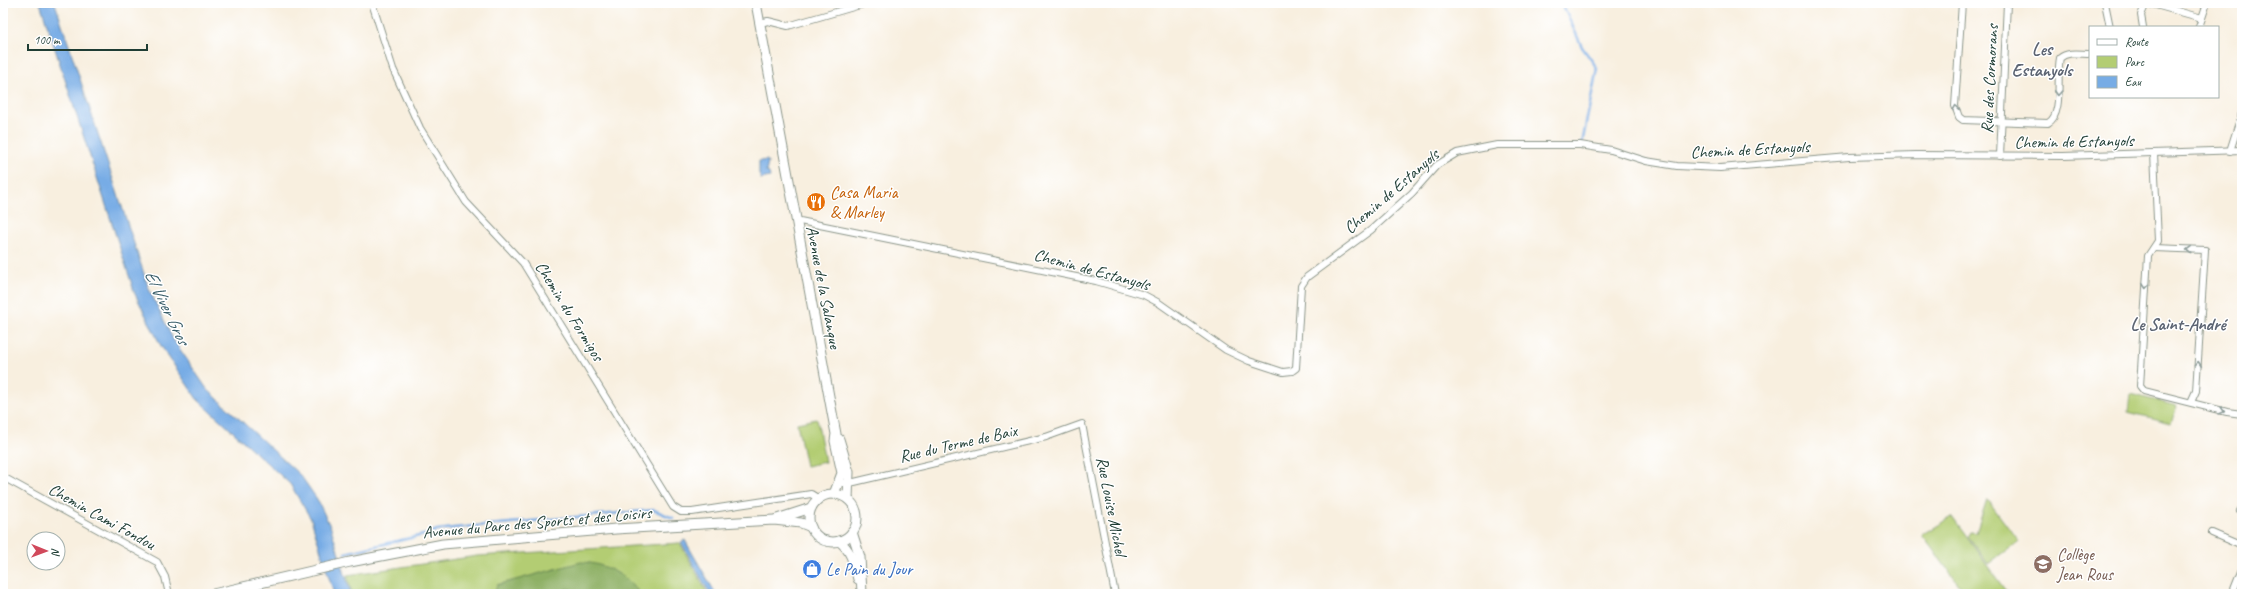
<svg xmlns="http://www.w3.org/2000/svg" width="2245" height="597" font-family="Caveat,sans-serif">
<style>
.green{fill:#b3cd73;stroke:#698554}
.forest{fill:#8eb065;stroke:#56764c}
.water{fill:#77ace5;stroke:#4b748c}
.lines{fill:none;stroke-linecap:round;stroke-linejoin:round}
.stream{stroke:#77ace5;stroke-width:2.5}
.street-casing{stroke:#8c968a;stroke-width:8}
.secondary-casing{stroke:#8c968a;stroke-width:11}
.street{stroke:#fff;stroke-width:6}
.secondary{stroke:#fff;stroke-width:9}
.oneway{stroke:#8f9e9a}
.labels{text-anchor:middle;stroke-width:3;stroke-linejoin:round;paint-order:stroke}
.street-label{font-size:17px;fill:#1f3d34;stroke:#fff}
.food-label{font-size:17px;fill:#c56008;stroke:#fff;text-anchor:start}
.education-label{font-size:17px;fill:#785e54;stroke:#fff;text-anchor:start}
.shop-label{font-size:17px;fill:#366cbe;stroke:#fff;text-anchor:start}
.neighbourhood-label{font-size:18px;font-weight:bold;fill:#5c6472;stroke:#fff}
.water-label{font-size:18px;font-style:italic;fill:#395e69;stroke:#fff}
</style>
<rect width="100%" height="100%" fill="#fff"/>
<filter id="ink" filterUnits="userSpaceOnUse"><feTurbulence type="fractalNoise" baseFrequency=".025" numOctaves="2"/><feDisplacementMap in="SourceGraphic" scale="8" xChannelSelector="R" yChannelSelector="G"/><feConvolveMatrix kernelMatrix="1 2 1 2 8 2 1 2 1" color-interpolation-filters="sRGB"/></filter>
<filter id="wash" filterUnits="userSpaceOnUse"><feTurbulence type="fractalNoise" baseFrequency=".012" numOctaves="4" result="noise"/><feDisplacementMap in="SourceGraphic" scale="16" xChannelSelector="R" yChannelSelector="G"/><feGaussianBlur stdDeviation="0.9" result="paint"/><feColorMatrix in="noise" values="0 0 0 0 0 0 0 0 0 0 0 0 0 0 0 0 0 1.4 0 .05"/><feComposite in="paint" operator="in"/></filter>
<g filter="url(#wash)">
<rect width="100%" height="100%" fill="#f8efdf"/>
<g class="green">
<polygon points="2130,394 2177,406 2171,423 2128,412"/>
<polygon points="817,419 825,462 806,466 797,423"/>
<polygon points="1987,499 2019,542 1988,564 1968,537 1971,532 1976,533"/>
<polygon points="1952,517 2008,594 1966,594 1922,535"/>
<polygon points="680,543 708,594 352,594 347,575 477,556"/>
</g>
<path class="forest" d="M581,562c23,1 46,13 59,32h-52l-21,-5 -12,5h-61l3,-9z"/>
<g class="water">
<polygon points="40,3 55,3 149,289 173,339 207,389 301,476 317,499 331,528 351,594 334,594 311,519 290,484 197,399 161,346 135,294"/>
<polygon points="767,160 768,163 766,172 769,173 770,177 761,179 759,174 759,161"/>
<polygon points="685,540 687,544 716,594 710,594 681,542"/>
</g>
<g class="lines">
<g class="stream">
<polyline points="1562,3 1582,47 1597,68 1582,144"/>
<polyline points="345,553 428,534 437,530 454,528 654,510 673,518"/>
</g>
</g>
</g>
<g filter="url(#ink)">
<g class="lines">
<defs>
<g id="street">
<polyline points="372,3 393,69 420,128 466,202 523,263 673,507 681,512 692,512 811,494 819,499"/>
<path d="M1962,3l-7,103 4,11 4,3 85,3c16,-9 8,-47 12,-65 8,-7 20,-4 30,-4"/>
<polyline points="2052,3 2058,3"/>
<polyline points="2105,3 2110,27"/>
<polyline points="760,23 768,21 788,26 867,3"/>
<polyline points="2143,27 2141,15 2145,6 2152,4 2202,18"/>
<polyline points="2199,27 2207,3"/>
<polyline points="2230,151 2242,113"/>
<polyline points="2154,153 2158,241 2148,256 2140,386 2144,391 2227,412 2242,414"/>
<polyline points="2000,156 2007,3"/>
<polyline points="795,220 1096,281 1144,295 1159,303 1226,350 1249,361 1283,372 1292,371 1296,368 1301,286 1307,277 1371,230 1412,193 1437,165 1457,153 1497,145 1580,145 1611,150 1646,161 1677,166 1720,168 1849,157 1916,155 2063,156 2242,150"/>
<polyline points="2154,248 2205,250 2196,391 2191,402"/>
<polyline points="3,477 157,562 165,577 169,594"/>
<polyline points="839,483 850,483 1046,437 1082,424 1115,594"/>
<polyline points="2240,511 2242,512"/>
<polyline points="2212,533 2242,546"/>
<polyline points="2232,594 2242,569"/>
</g>
<g id="secondary">
<polyline points="756,3 836,434 835,441 842,473 834,494"/>
<polyline points="839,439 849,472 848,499"/>
<circle cx="833" cy="518" r="24"/>
<polyline points="777,519 811,508"/>
<polyline points="852,532 860,557 862,593"/>
<path d="M839,541c13,10 15,23 19,38"/>
<polyline points="213,594 350,562 443,544 616,529 774,520 801,523 811,527"/>
</g>
</defs>
<use href="#street" class="street-casing"/>
<use href="#secondary" class="secondary-casing"/>
<use href="#street" class="street"/>
<use href="#secondary" class="secondary"/>
</g>
<defs><path id="oneway-chevron" d="M-2-3.5L2.5 0L-2 3.5" fill="none" stroke-width="1.6" stroke-linecap="round" stroke-linejoin="round"/></defs>
<g class="oneway">
<use href="#oneway-chevron" transform="translate(2058 93) rotate(93)"/>
<use href="#oneway-chevron" transform="translate(1956 108) rotate(-99)"/>
<use href="#oneway-chevron" transform="translate(2189 250) rotate(-178)"/>
<use href="#oneway-chevron" transform="translate(2146 286) rotate(95)"/>
<use href="#oneway-chevron" transform="translate(2198 364) rotate(-86)"/>
<use href="#oneway-chevron" transform="translate(2222 411) rotate(15)"/>
</g>
</g>
<defs>
<symbol id="restaurant-disc" viewBox="-11 -11 22 22"><circle r="9.5" fill="#e8710a" stroke="#fff"/><path d="M-5-6h1v4h1v-4h1v4h1v-4h1v5L-1.5 .5V6h-2V.5L-5-1ZM5-6V6H3V1.5H1.5Q1.5-4 5-6Z" fill="#fff"/></symbol>
<symbol id="school-disc" viewBox="-11 -11 22 22"><circle r="9.5" fill="#8d6e63" stroke="#fff"/><path d="M0-5L7-2L0 1L-7-2ZM-4 1L0 2.5L4 1V4Q0 6-4 4Z" fill="#fff"/></symbol>
<symbol id="shop-disc" viewBox="-11 -11 22 22"><circle r="9.5" fill="#3f7fe0" stroke="#fff"/><path d="M-5-2.5h2.3a2.7 3.5 0 0 1 5.4 0H5L5.5 6h-11ZM-1.5-2.5h3a1.5 2.3 0 0 0-3 0Z" fill="#fff"/></symbol>
</defs>
<g fill-rule="evenodd">
<use href="#restaurant-disc" x="805" y="191" width="22" height="22"/>
<use href="#school-disc" x="2032" y="553" width="22" height="22"/>
<use href="#shop-disc" x="801" y="558" width="22" height="22"/>
</g>
<g class="labels">
<g class="street-label">
<text transform="translate(1989 79) rotate(-87)" y="6">Rue des Cormorans</text>
<text transform="translate(2074 141) rotate(-1)" y="6">Chemin de Estanyols</text>
<text transform="translate(1750 149) rotate(-3)" y="6">Chemin de Estanyols</text>
<text transform="translate(1391 191) rotate(-41)" y="6">Chemin de Estanyols</text>
<text transform="translate(1092 269) rotate(15)" y="6">Chemin de Estanyols</text>
<text transform="translate(824 287) rotate(79)" y="6">Avenue de la Salanque</text>
<text transform="translate(570 311) rotate(58)" y="6">Chemin du Formigos</text>
<text transform="translate(958 443) rotate(-13)" y="6">Rue du Terme de Baix</text>
<text transform="translate(1112 506) rotate(79)" y="6">Rue Louise Michel</text>
<text transform="translate(102 516) rotate(29)" y="6">Chemin Cami Fondou</text>
<text transform="translate(537 522) rotate(-5)" y="6">Avenue du Parc des Sports et des Loisirs</text>
</g>
<g class="food-label">
<text x="830" y="198">Casa Maria<tspan x="830" dy="20">&amp; Marley</tspan></text>
</g>
<g class="education-label">
<text x="2057" y="560">Collège<tspan x="2057" dy="20">Jean Rous</tspan></text>
</g>
<g class="shop-label">
<text x="826" y="575">Le Pain du Jour</text>
</g>
<g class="neighbourhood-label">
<text x="2042" y="55">Les<tspan x="2042" dy="21">Estanyols</tspan></text>
<text x="2178" y="330">Le Saint-André</text>
</g>
<g class="water-label">
<text transform="translate(167 307) rotate(64)" y="6">El Viver Gros</text>
</g>
</g>
<rect width="2245" height="597" fill="none" stroke="#fff" stroke-width="16"/>
<rect x="2089" y="26" width="130" height="72" fill="#ffffff" stroke="#a5b1ae"/>
<rect x="2097" y="39" width="20" height="6" fill="#ffffff" stroke="#a5b1ae"/>
<text x="2125" y="46" font-size="12" fill="#1f3d34">Route</text>
<rect x="2097" y="56" width="20" height="12" fill="#b3cd73" stroke="#a5b1ae"/>
<text x="2125" y="66" font-size="12" fill="#1f3d34">Parc</text>
<rect x="2097" y="76" width="20" height="12" fill="#77ace5" stroke="#a5b1ae"/>
<text x="2125" y="86" font-size="12" fill="#1f3d34">Eau</text>
<g transform="translate(46 551) rotate(91)"><circle r="19" fill="#ffffff" stroke="#a5b1ae"/>
<path d="M0-3L7 15L0 10L-7 15Z" fill="#d1495b"/>
<text y="-6" font-size="11" font-weight="bold" text-anchor="middle" fill="#1f3d34">N</text>
</g>
<path d="M28 44v6h119v-6" fill="none" stroke="#1f3d34" stroke-width="2"/>
<text x="34" y="44" font-size="12" fill="#1f3d34" stroke="#ffffff" stroke-width="3" paint-order="stroke">100 m</text>
</svg>
